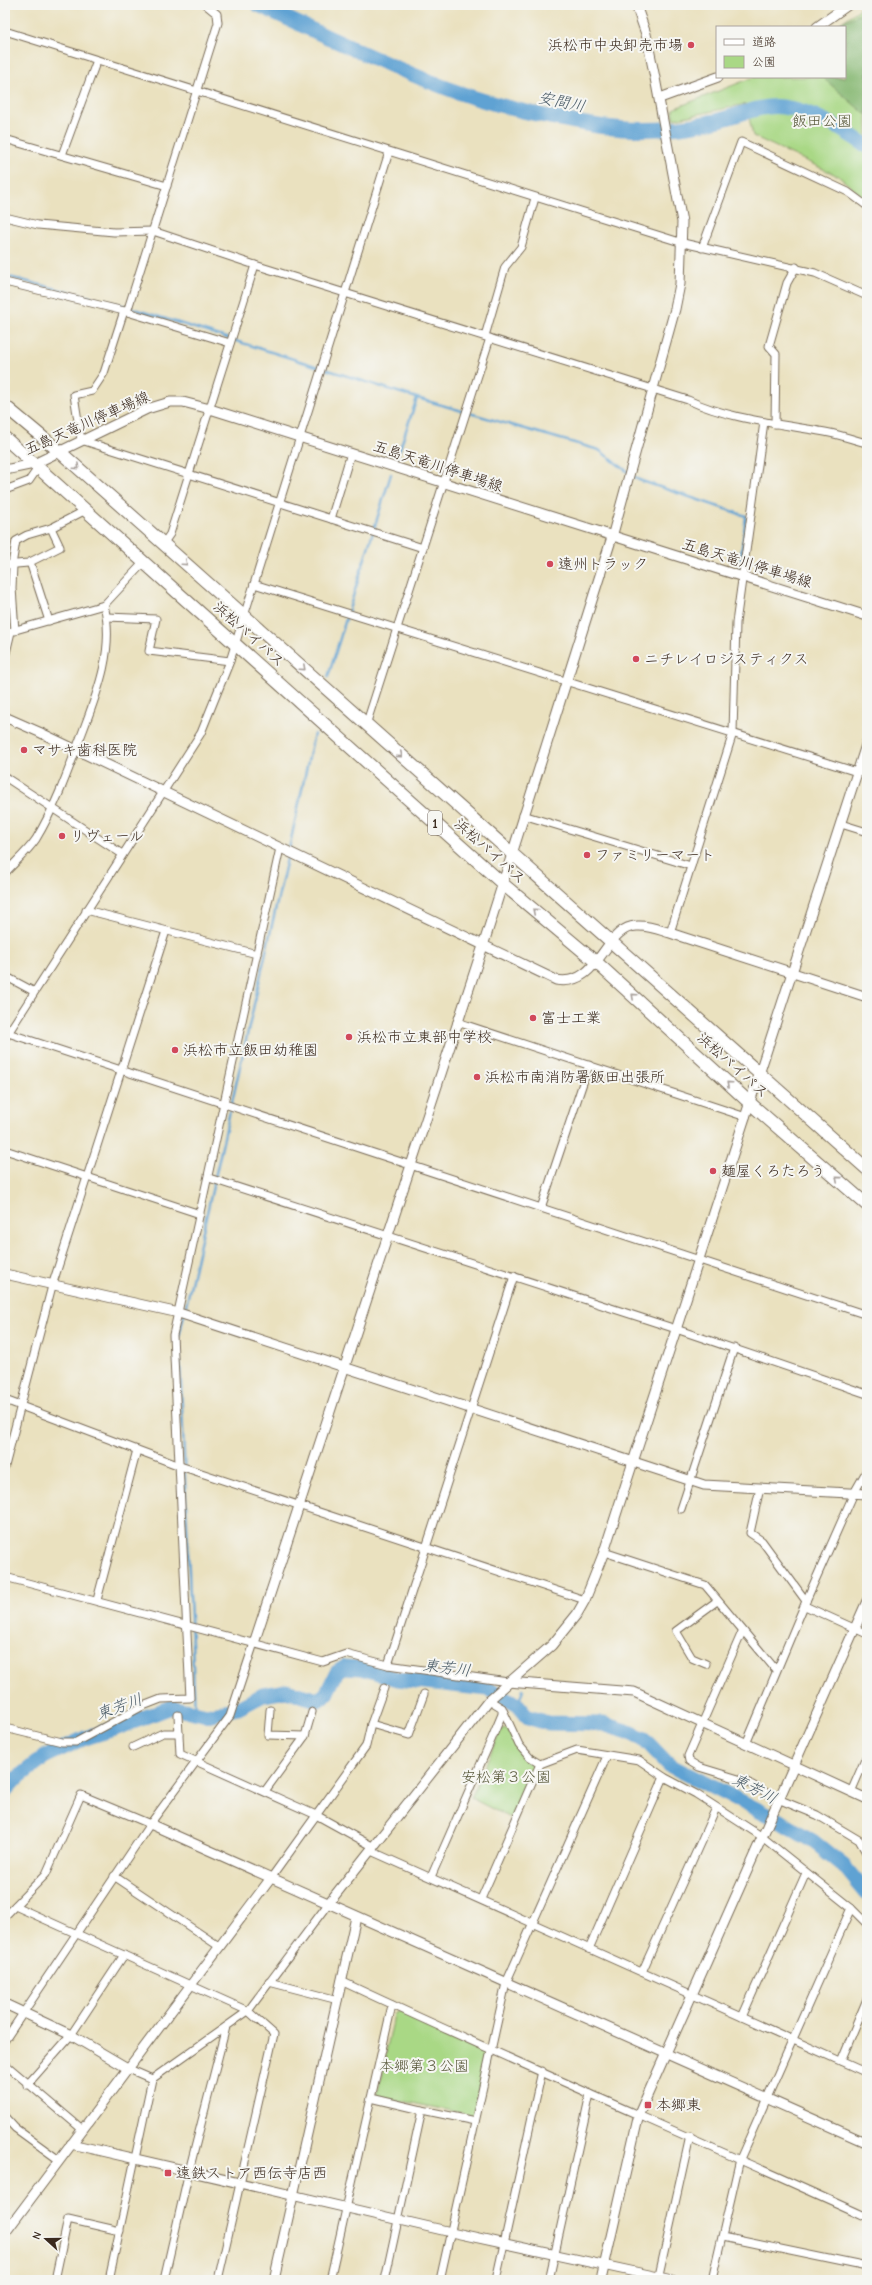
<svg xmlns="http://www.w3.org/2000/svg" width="872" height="2285" font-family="'Comic Neue','Klee One',sans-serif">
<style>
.green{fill:#a9d885;stroke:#728152}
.forest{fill:#86b872;stroke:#607148}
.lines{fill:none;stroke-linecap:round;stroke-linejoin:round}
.stream{stroke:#5fa2d3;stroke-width:2.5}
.river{stroke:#5fa2d3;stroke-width:15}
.street-casing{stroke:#786a56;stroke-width:9}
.secondary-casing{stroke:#786a56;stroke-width:11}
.highway-casing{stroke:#786a56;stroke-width:14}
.street{stroke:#fff;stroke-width:7}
.secondary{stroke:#fff;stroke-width:9}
.highway{stroke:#fff;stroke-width:12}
.oneway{stroke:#a79f9a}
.poi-dot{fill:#d1495b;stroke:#f6f6f2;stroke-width:1.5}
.labels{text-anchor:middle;stroke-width:4;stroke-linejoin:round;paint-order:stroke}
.shield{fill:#f6f6f2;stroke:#73675e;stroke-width:1}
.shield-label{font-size:14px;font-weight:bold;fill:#3b2a1e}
.poi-label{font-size:15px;fill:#3b2a1e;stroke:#f6f6f2;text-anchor:start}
.park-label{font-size:15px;fill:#565638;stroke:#f6f6f2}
.street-label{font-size:15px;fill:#3b2a1e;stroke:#f6f6f2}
.water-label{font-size:16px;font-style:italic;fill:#495a66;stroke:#f6f6f2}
</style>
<rect width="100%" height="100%" fill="#f6f6f2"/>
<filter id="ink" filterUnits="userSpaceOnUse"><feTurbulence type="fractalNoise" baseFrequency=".025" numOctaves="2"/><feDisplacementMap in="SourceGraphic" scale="8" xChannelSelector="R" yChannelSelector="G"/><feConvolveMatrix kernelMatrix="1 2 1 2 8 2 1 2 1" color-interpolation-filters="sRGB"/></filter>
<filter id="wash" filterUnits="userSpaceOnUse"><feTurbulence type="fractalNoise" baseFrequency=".012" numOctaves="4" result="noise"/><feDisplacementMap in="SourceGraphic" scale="16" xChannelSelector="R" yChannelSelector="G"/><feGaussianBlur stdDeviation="0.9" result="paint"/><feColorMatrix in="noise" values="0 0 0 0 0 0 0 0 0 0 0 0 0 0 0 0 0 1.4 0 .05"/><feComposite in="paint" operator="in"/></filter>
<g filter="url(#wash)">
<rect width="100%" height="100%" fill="#eae1bf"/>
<g class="green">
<polygon points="865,5 867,5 867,200 838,176 753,136 746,104 674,119 673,109 754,77 845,77 845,27 835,27"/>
<path d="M507,1728c7,16 13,28 29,39l-24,52 -41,-21 30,-69z"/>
<polygon points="400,2012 485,2050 488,2056 472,2115 377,2096 394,2015"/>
</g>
<polygon class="forest" points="867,11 867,114 865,114 822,77 845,77 845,27 838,27 840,23"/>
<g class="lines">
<g class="stream">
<polyline points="5,276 125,306 417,398 599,450 628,472"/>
<polyline points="396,460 417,398"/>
<polyline points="632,475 639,480 746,516 739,570"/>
<polyline points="328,677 391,474"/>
<polyline points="289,849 314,734"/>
<polyline points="518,1705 523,1689"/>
<polyline points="195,1713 179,1337 288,854"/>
</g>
<g class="river">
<path d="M258,5c66,30 131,62 199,87 45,16 94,26 141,34 37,6 76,4 112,-4 24,-4 49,-18 73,-15 30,4 59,22 84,39"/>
<polyline points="5,1791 15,1780 44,1757 85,1738 120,1727 171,1707 207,1715 238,1708 263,1695 286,1691 318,1700 326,1694 337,1672 345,1667 362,1668 398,1679 488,1689 518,1705 528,1717 547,1723 603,1724 632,1733 644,1739 669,1765 778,1820 814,1842 844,1866 867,1894"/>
</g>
</g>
</g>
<g filter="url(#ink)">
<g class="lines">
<defs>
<g id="street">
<polyline points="5,31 683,243 815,273 867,296"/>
<polyline points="5,139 167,186"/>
<polyline points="62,155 97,60"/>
<path d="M5,217l33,8 76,7 39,-1 102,34 433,135c41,19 87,23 131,31 16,2 32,8 48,12"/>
<polyline points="702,248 741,142 848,192 867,206"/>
<polyline points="5,282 124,311 230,343"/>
<polyline points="124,311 104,373 92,391 74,395 81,440 423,548"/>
<polyline points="127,312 218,23 217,14 206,5"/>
<polyline points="485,336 505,267 521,247 535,198"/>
<polyline points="775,424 776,354 769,346 787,283 796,267"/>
<polyline points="5,490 29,481 38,468"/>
<polyline points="331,519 351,453"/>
<polyline points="163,544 170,534 255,265"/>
<polyline points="30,562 49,621"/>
<polyline points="5,565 28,563 60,547 51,528"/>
<polyline points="12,565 16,541 27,535 51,528 86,510"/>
<polyline points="13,565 12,588 15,631"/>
<polyline points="254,584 857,772"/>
<polyline points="107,617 156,619 149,651 230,661"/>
<polyline points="5,633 104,605 144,562"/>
<polyline points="5,657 11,632"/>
<polyline points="366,725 490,338"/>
<polyline points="5,777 122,854"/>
<polyline points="523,815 691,866"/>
<polyline points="841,824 867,832"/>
<path d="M5,873c10,-11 23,-22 31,-34 18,-30 30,-62 42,-95 16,-43 38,-91 26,-139"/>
<polyline points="86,910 257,954"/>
<polyline points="670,933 733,733 736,623 764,422"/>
<polyline points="5,976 33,991"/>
<polyline points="457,1022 746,1117"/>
<polyline points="5,1032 867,1315"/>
<polyline points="5,1038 201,733 230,661 389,152"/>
<polyline points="5,1150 200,1214"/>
<polyline points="209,1178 676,1329 867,1394"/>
<polyline points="541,1208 589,1065"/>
<polyline points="5,1400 180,1466 585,1600"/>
<polyline points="5,1466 52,1286 166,931"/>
<polyline points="760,1488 750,1533 762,1541 806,1601"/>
<polyline points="681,1509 734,1348"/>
<polyline points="604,1552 705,1585 776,1670"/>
<polyline points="5,1577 323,1662 346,1654 388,1665 508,1682"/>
<polyline points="97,1600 137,1450"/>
<polyline points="805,1606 867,1634"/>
<polyline points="742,1632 688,1756 689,1761 699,1767 745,1781 778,1799 817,1815 859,1840 867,1854"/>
<polyline points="706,1664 692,1658 676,1631 717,1601"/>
<polyline points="388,1665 514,1276"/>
<polyline points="489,1700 502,1708 519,1745 530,1758 540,1764"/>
<polyline points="270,1710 268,1735 305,1736"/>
<polyline points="178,1715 180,1754 316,1815 374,1847"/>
<polyline points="371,1724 409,1735 424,1694"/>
<polyline points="5,1728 62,1742 76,1742 143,1706 161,1699 190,1698 173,1335 280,848"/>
<polyline points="746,1744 806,1601 854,1493 867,1470"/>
<polyline points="133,1747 163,1733 179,1733"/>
<polyline points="265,1791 305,1736 312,1712"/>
<polyline points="851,1792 867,1755"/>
<polyline points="371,1851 867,2073"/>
<polyline points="114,1876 220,1947"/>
<polyline points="431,1877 492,1738 502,1714 502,1708"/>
<polyline points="271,1878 366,1746 371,1724 384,1688"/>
<polyline points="481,1899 540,1764 577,1750 639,1760 664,1777 696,1794 761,1836 851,1908 867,1924"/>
<polyline points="15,1906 248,2011 274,2034 218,2280"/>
<polyline points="5,1916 46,1874 81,1795 150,1824"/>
<polyline points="589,1949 664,1777"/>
<polyline points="642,1972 716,1808"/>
<path d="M341,1981c174,82 351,156 526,236"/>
<polyline points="269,1982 338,2000"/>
<polyline points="742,2017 806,1873"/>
<polyline points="5,2040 150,1824 230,1716 254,1643"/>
<polyline points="841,2061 867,1999"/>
<polyline points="5,2064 83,2130"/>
<polyline points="129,2069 152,2079"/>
<polyline points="27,2085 71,2035 124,1955"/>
<polyline points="371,2098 422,2110"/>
<polyline points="5,2117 15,2128 59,2160"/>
<polyline points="723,2237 867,2267"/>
<polyline points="55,2280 68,2219 120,2231"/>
<polyline points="109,2280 152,2079 248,2011 328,1904"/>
<polyline points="164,2280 189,2171 226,2027"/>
<polyline points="330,2280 392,2005"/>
<polyline points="385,2280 422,2110 475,2121"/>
<polyline points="440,2280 506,1983 607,1756"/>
<polyline points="496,2280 542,2071"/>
<polyline points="549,2280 590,2094"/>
<polyline points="658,2280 690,2136"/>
<polyline points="712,2280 740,2159 851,1908"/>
</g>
<g id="secondary">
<polyline points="817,27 848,5"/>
<polyline points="660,98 718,77"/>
<polyline points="5,470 34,464 147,409 170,402 183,402 210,409 867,616"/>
<path d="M5,717l34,15 517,248c44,8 48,-54 81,-54 11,-1 23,4 33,7l197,64"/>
<polyline points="5,1274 179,1313 704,1485 867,1494"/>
<polyline points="254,1643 483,946 612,537 675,309 680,284 682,222 655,78 646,34 636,5"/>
<polyline points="508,1682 634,1692 867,1799"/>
<polyline points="150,1824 867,2143"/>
<polyline points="328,1904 489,1700 552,1645 577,1614 585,1600 604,1552 633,1462 867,742"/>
<polyline points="5,2004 71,2035 129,2069"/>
<polyline points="71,2144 451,2232 672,2280"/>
<polyline points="5,2233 271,1878"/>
<polyline points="274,2280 356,1917"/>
<polyline points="601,2280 639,2114 867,1601"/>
</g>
<g id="highway">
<polyline points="5,406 59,451 867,1169"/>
<polyline points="5,438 503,884 596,962 751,1104 867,1205"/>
</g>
</defs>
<use href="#street" class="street-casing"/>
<use href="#secondary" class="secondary-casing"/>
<use href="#highway" class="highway-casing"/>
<use href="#street" class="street"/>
<use href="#secondary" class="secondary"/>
<use href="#highway" class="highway"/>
</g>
<defs><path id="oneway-chevron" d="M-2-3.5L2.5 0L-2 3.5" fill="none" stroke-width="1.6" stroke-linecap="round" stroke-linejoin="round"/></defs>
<g class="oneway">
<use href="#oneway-chevron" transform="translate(77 467) rotate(42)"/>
<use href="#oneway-chevron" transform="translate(185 563) rotate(42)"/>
<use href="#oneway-chevron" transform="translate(303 668) rotate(42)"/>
<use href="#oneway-chevron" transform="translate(400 755) rotate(41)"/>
<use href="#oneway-chevron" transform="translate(535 911) rotate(-140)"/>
<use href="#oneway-chevron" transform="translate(634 996) rotate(-138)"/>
<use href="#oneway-chevron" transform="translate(729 1084) rotate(-138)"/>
<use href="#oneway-chevron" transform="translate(838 1179) rotate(-139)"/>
</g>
</g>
<g class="poi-dot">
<circle cx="691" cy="45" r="4"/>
<circle cx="550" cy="564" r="4"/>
<circle cx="636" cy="659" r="4"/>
<circle cx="24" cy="750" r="4"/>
<circle cx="62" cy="836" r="4"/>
<circle cx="587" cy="855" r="4"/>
<circle cx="533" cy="1018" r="4"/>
<circle cx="349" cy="1037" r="4"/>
<circle cx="175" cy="1050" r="4"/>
<circle cx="477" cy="1077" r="4"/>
<circle cx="713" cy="1171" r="4"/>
<rect x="644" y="2101" width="8" height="8" rx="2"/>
<rect x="164" y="2169" width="8" height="8" rx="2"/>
</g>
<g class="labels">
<rect class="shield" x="428" y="811" width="14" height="24" rx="3"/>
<g class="shield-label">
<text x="435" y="828">1</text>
</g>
<g class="poi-label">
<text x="683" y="50" text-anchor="end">浜松市中央卸売市場</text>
<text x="558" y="569">遠州トラック</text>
<text x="644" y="664">ニチレイロジスティクス</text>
<text x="32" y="755">マサキ歯科医院</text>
<text x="70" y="841">リヴェール</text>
<text x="595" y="860">ファミリーマート</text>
<text x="541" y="1023">富士工業</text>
<text x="357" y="1042">浜松市立東部中学校</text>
<text x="183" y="1055">浜松市立飯田幼稚園</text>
<text x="485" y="1082">浜松市南消防署飯田出張所</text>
<text x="721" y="1176">麺屋くろたろう</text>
<text x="656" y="2110">本郷東</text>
<text x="176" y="2178">遠鉄ストア西伝寺店西</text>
</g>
<g class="park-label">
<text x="822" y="126">飯田公園</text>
<text x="506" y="1782">安松第３公園</text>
<text x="424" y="2071">本郷第３公園</text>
</g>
<g class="street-label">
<text transform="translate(87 423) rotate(-24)" y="5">五島天竜川停車場線</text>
<text transform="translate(438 466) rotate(18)" y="5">五島天竜川停車場線</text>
<text transform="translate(747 563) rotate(17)" y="5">五島天竜川停車場線</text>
<text transform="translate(249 634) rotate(42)" y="5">浜松バイパス</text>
<text transform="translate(490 851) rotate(42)" y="5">浜松バイパス</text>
<text transform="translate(733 1065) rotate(42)" y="5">浜松バイパス</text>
</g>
<g class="water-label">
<text transform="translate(562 101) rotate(12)" y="6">安間川</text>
<text transform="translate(447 1667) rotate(7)" y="6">東芳川</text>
<text transform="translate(119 1706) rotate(-20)" y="6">東芳川</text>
<text transform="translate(755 1788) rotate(27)" y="6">東芳川</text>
</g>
</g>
<rect width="872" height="2285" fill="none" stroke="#f6f6f2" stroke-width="20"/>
<rect x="716" y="26" width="130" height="52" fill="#f6f6f2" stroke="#aba49d"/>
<rect x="724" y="39" width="20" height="6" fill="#ffffff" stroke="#aba49d"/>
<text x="752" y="46" font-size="12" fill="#3b2a1e">道路</text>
<rect x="724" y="56" width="20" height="12" fill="#a9d885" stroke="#aba49d"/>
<text x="752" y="66" font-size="12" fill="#3b2a1e">公園</text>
<g transform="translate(46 2239) rotate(291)" stroke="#f6f6f2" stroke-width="3" paint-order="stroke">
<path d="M0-3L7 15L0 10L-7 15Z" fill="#3b2a1e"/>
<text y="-6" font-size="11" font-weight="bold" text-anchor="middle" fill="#3b2a1e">N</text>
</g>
</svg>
